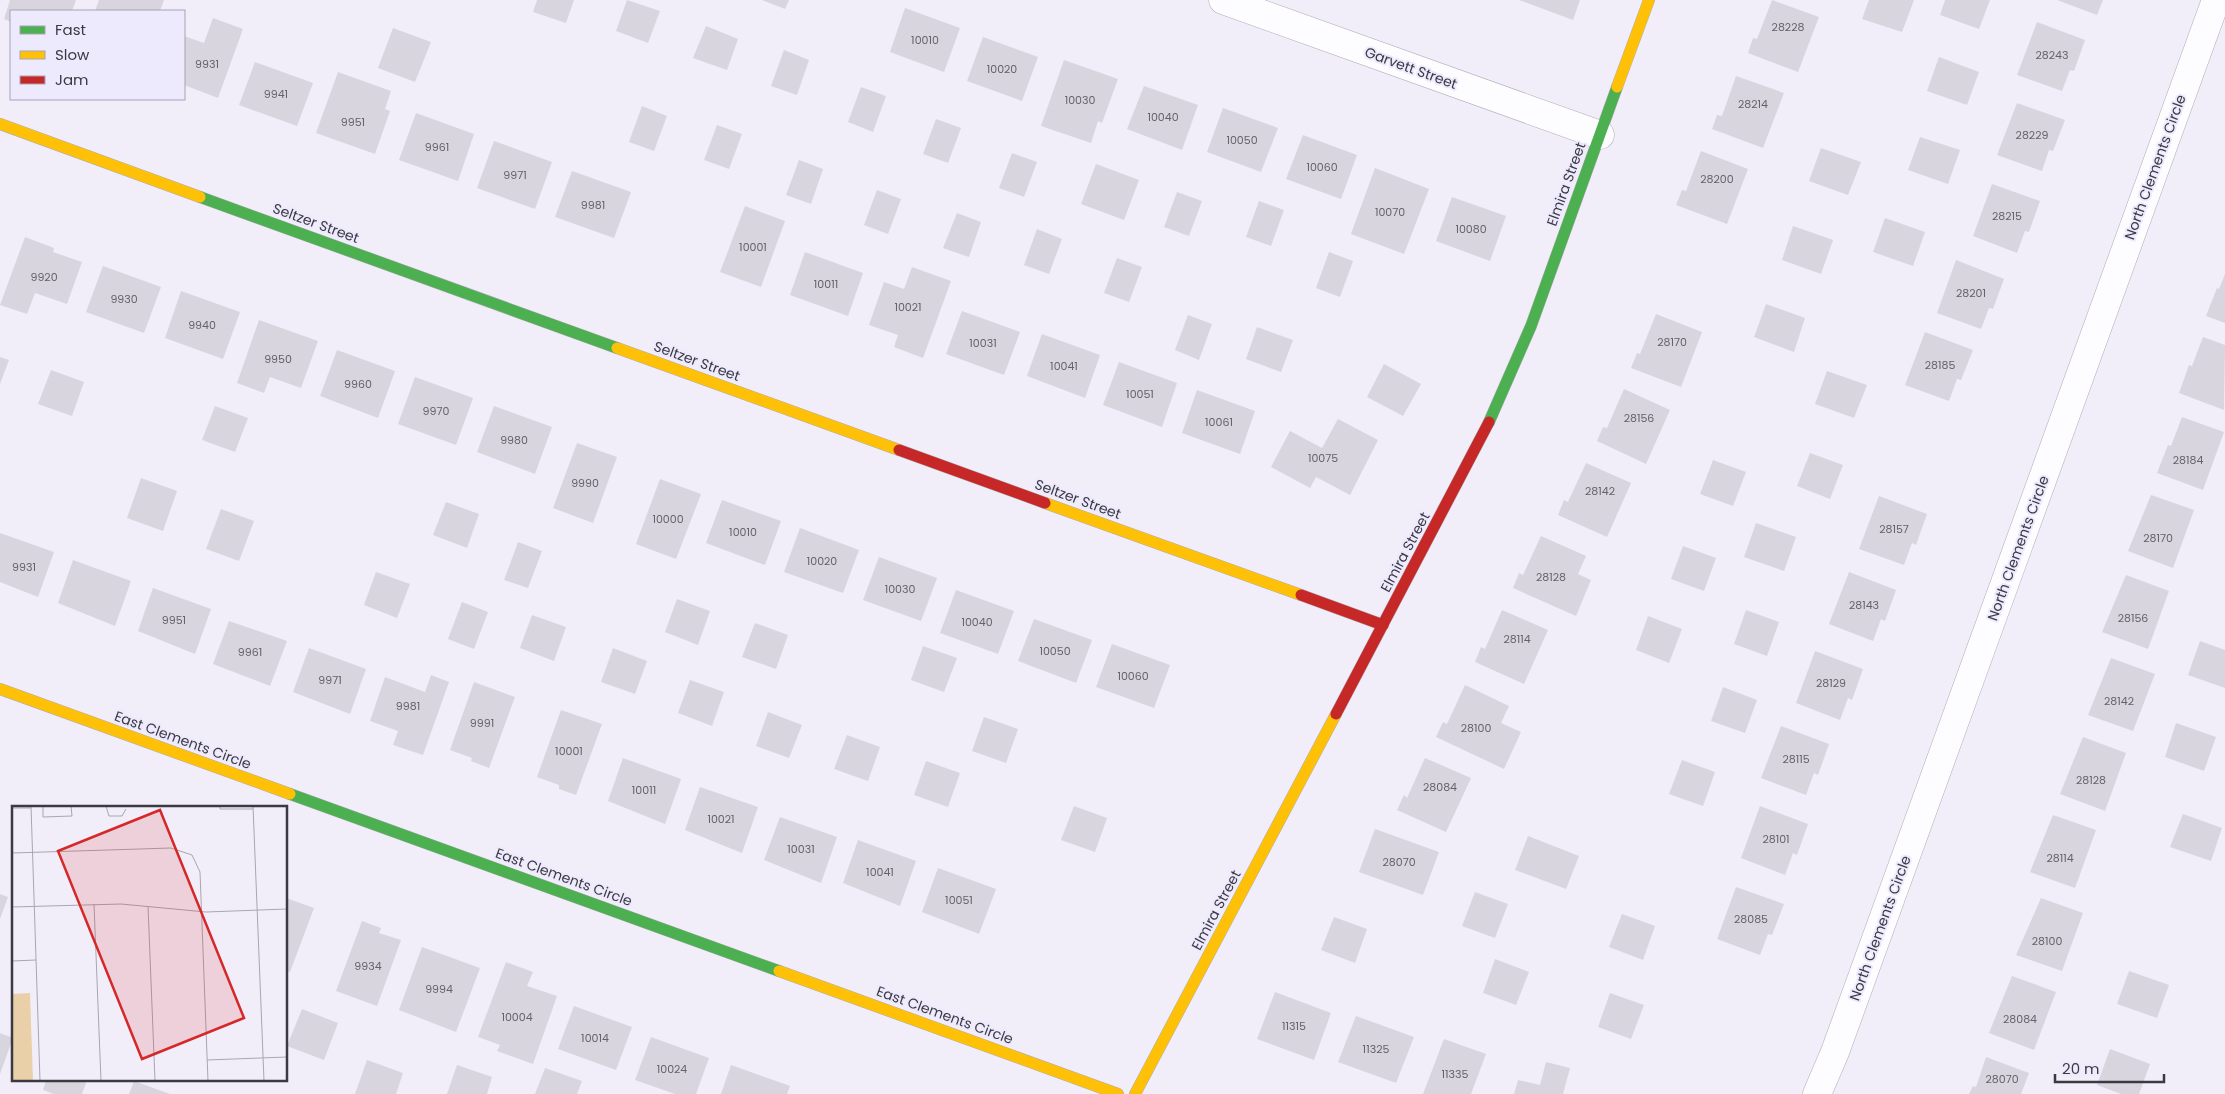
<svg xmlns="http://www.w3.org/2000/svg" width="2225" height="1094" font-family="Poppins,sans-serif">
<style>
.building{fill:#d8d5df}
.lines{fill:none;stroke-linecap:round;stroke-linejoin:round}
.street-casing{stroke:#afadb6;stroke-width:29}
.fast-casing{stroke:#afadb6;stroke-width:12}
.slow-casing{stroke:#afadb6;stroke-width:12}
.jam-casing{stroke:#afadb6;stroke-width:12}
.street{stroke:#fdfcfe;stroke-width:28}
.fast{stroke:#4caf50;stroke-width:11}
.slow{stroke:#ffc107;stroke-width:11}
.jam{stroke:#c62828;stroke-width:11}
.labels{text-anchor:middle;stroke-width:4;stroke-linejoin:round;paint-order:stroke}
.number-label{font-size:11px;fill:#64626b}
.street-label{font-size:14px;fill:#3b3942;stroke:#eeeafe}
.inset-road{fill:none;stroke:#a8a6b0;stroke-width:1}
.view{fill:#d62828;fill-opacity:0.15;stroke:#d62828;stroke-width:2.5}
.inset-edge{fill:none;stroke:#3b3942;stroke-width:2.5}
</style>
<rect width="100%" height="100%" fill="#f1eefa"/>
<g class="building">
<polygon points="10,0 76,0 72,11 11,11 11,22 4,19"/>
<polygon points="99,0 164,0 160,11 95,11"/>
<polygon points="537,0 574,0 566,23 533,12"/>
<polygon points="627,0 660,11 648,43 616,31"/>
<polygon points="762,0 789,0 785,9"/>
<polygon points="1519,0 1580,0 1573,20"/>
<polygon points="1772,0 1819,17 1798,72 1748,53 1753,38 1757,39"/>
<polygon points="1869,0 1914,0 1902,32 1862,19"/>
<polygon points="1945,0 1990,0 1979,29 1940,15"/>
<polygon points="2057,0 2103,0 2097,15"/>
<polygon points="905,8 960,28 944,72 890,52"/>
<polygon points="213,18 243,29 218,98 184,85 184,36 204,43"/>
<polygon points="2037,22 2085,40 2074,71 2070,70 2062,91 2017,75"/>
<polygon points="706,26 738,39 727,70 693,58"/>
<polygon points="393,28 431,42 415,82 378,68"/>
<polygon points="983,37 1038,57 1022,101 967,81"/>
<polygon points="784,50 809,60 797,95 771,86"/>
<polygon points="1939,57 1979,72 1967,105 1927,91"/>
<polygon points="1064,60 1118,79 1102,123 1098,121 1091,143 1041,126"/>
<polygon points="255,62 313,83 297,126 239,105"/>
<polygon points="338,72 391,91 385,109 390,111 375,154 316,133"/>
<polygon points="1736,76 1784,93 1763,148 1712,129 1717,115 1722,116"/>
<polygon points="1144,86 1198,105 1182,150 1127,129"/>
<polygon points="861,87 886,96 873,132 848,122"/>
<polygon points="2017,103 2065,120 2053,151 2049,150 2042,171 1997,155"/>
<polygon points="642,106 667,116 654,151 629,142"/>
<polygon points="1223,108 1278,128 1261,172 1207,152"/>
<polygon points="416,113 474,134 458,181 399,160"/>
<polygon points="936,119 961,128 948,163 923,154"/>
<polygon points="717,125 742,134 729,169 704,160"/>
<polygon points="1303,135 1357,155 1341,199 1286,179"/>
<polygon points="1920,137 1960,150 1948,184 1908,170"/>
<polygon points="494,141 552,162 535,209 477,188"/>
<polygon points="1821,148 1861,162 1848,195 1809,181"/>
<polygon points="1701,151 1748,169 1727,224 1676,205 1682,190 1686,191"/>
<polygon points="1012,153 1037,162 1024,197 999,188"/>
<polygon points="799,160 823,169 811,204 786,195"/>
<polygon points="1096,164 1139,180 1124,220 1081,204"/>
<polygon points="1375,168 1429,189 1404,254 1351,234"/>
<polygon points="572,171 631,192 614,238 555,217"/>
<polygon points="1992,184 2040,201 2029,232 2025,231 2017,253 1973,236"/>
<polygon points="877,190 901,199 888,234 864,225"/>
<polygon points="1177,192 1202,201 1189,236 1164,227"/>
<polygon points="1452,197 1506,216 1490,261 1436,241"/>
<polygon points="1259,201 1284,210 1271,246 1246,237"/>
<polygon points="745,206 785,221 761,287 720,272"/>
<polygon points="957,213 981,222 969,257 943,248"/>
<polygon points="1885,218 1925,232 1913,266 1873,252"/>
<polygon points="1793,226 1833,240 1821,274 1782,260"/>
<polygon points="1037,229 1062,239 1049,274 1024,265"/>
<polygon points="25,237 54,248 53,252 82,262 67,304 35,293 27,314 0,305"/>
<polygon points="805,252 863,273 848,316 790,295"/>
<polygon points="1329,252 1353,261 1340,297 1316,288"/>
<polygon points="1117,258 1142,267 1129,302 1104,293"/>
<polygon points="1956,260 2004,279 1993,309 1989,308 1981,329 1937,313"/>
<polygon points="103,266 161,287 144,333 86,312"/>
<polygon points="912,267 951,281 923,358 894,347 898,335 869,325 884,282 904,289"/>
<polygon points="2225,274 2225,323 2206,316 2217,288 2219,289"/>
<polygon points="181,291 240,312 223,359 165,338"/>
<polygon points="1766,304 1805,318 1794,352 1754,337"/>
<polygon points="962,311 1020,332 1004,375 946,354"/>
<polygon points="1656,314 1702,332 1681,387 1631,368 1637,353 1640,354"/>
<polygon points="1188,315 1212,324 1199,360 1175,350"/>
<polygon points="259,320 318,341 301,388 270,377 264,393 237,383"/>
<polygon points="1257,327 1293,340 1281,372 1246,359"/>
<polygon points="1925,332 1973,350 1961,380 1957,379 1949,401 1905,385"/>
<polygon points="1042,334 1100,355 1085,398 1027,376"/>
<polygon points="2203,337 2225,345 2224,410 2179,393 2189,365 2192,366"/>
<polygon points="337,350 395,371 378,418 320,396"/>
<polygon points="0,357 9,360 0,384"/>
<polygon points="1119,362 1177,383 1162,427 1103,405"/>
<polygon points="1384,364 1421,384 1403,416 1367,397"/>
<polygon points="51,370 84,382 72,416 38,404"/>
<polygon points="1827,371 1867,385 1854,418 1815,404"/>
<polygon points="415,377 473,398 456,445 398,424"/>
<polygon points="1624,389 1670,410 1646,464 1597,441 1603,427 1607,428"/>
<polygon points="1197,390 1255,411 1240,454 1182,433"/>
<polygon points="215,406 248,418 235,452 202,440"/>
<polygon points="494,406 552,427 535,474 477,452"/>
<polygon points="2182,417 2224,432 2203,490 2157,473 2168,445 2171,446"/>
<polygon points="1338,419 1378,440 1350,495 1316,477 1310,488 1271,467 1290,431 1322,448"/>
<polygon points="577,443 617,457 593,523 553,508"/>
<polygon points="1810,453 1843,465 1830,499 1797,486"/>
<polygon points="1713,460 1746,472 1733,506 1700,494"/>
<polygon points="1586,463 1631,483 1607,537 1558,515 1564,500 1568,502"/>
<polygon points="141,478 177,491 163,531 127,518"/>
<polygon points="660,479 701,494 676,559 636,544"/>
<polygon points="2151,495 2194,510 2173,568 2128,551"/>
<polygon points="1879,496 1927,514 1916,545 1912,543 1904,565 1859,549"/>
<polygon points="722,500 781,521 765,565 706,543"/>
<polygon points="446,502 479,514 467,548 433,535"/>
<polygon points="221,509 254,521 239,561 206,549"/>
<polygon points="1756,523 1796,537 1784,571 1744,557"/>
<polygon points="800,528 859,550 843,593 784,572"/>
<polygon points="0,533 54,552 38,597 0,582"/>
<polygon points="1541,536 1586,556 1578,574 1591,580 1576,616 1513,588 1519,573 1523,575"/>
<polygon points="518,542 542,551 528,588 504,580"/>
<polygon points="1683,546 1716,558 1704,591 1671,579"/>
<polygon points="879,557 937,578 921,621 863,600"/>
<polygon points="73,560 131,581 115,626 58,603"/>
<polygon points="376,572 410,584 397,618 364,605"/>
<polygon points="1849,572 1896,590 1885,621 1881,619 1873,641 1829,624"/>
<polygon points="2126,575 2169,591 2148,649 2102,632"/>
<polygon points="153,588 211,609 195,654 138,631"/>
<polygon points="956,590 1014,611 998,654 940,633"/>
<polygon points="677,599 710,611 698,645 665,632"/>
<polygon points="462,602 488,612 474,649 448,639"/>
<polygon points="1502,610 1548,630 1524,684 1475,662 1481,647 1485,649"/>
<polygon points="1746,610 1779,622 1767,656 1734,644"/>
<polygon points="532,615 566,627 554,661 520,648"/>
<polygon points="1648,616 1682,629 1669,663 1636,650"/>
<polygon points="1034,619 1092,640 1076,683 1018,661"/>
<polygon points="229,621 287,641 270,686 213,664"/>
<polygon points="755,623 788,635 776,669 742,657"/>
<polygon points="2200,641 2225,650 2225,688 2188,675"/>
<polygon points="1112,644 1170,665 1154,708 1096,687"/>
<polygon points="923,646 957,658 944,692 911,680"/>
<polygon points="309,648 366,669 350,714 293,692"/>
<polygon points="613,648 647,661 635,694 601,682"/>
<polygon points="1815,651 1863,669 1852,700 1848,698 1840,720 1796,703"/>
<polygon points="2111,658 2155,674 2133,731 2088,715"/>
<polygon points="431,675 449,682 423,755 393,745 398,731 370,721 385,677 425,692"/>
<polygon points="690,680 724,692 712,726 678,713"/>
<polygon points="474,682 515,697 489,768 471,761 472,758 450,750"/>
<polygon points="1465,685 1509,706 1501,723 1521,732 1504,769 1436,737 1443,722 1447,724"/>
<polygon points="1723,687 1757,700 1745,733 1711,721"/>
<polygon points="561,710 602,724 576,795 559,789 559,785 537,777"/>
<polygon points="768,712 802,725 789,758 756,746"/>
<polygon points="984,717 1018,729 1006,763 972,751"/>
<polygon points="2176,723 2216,737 2204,771 2165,757"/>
<polygon points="1781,726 1829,744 1818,775 1814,773 1806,795 1761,778"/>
<polygon points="847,735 880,747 868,781 834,769"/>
<polygon points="2083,737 2126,753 2105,811 2060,794"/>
<polygon points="623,758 681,779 665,824 608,801"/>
<polygon points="1425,758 1471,778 1446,832 1397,810 1404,795 1407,798"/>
<polygon points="1682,760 1715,772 1703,806 1669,794"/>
<polygon points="926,761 960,773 948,807 914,795"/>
<polygon points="700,787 758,807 742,853 685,830"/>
<polygon points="1074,806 1107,818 1095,852 1061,840"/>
<polygon points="1760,806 1808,824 1797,855 1793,853 1785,875 1741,858"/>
<polygon points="2183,814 2222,828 2211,861 2170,847"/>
<polygon points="2053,815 2096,830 2075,888 2030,872"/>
<polygon points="780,817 837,837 821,883 764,860"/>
<polygon points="1375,829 1439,852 1423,895 1359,872"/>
<polygon points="1528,836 1579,856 1566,889 1515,870"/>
<polygon points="858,840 916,861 900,906 843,883"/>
<polygon points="938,868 996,889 979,934 922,912"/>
<polygon points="1736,887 1784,904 1772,935 1768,934 1760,955 1717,939"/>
<polygon points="1475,892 1508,904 1495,938 1462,926"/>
<polygon points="0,894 8,897 0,919"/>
<polygon points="286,898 314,908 290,972 286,971"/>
<polygon points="2041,898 2083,913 2062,971 2016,955"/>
<polygon points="1622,914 1655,926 1643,960 1609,947"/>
<polygon points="1334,917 1367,929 1355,963 1321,950"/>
<polygon points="362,921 381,928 379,933 401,940 377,1006 336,991"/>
<polygon points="422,947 480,968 456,1032 399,1010"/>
<polygon points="1495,959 1529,972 1516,1005 1483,993"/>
<polygon points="506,962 533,972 527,986 557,996 533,1064 497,1051 500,1045 478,1037"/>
<polygon points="2129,971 2169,985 2157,1018 2117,1004"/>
<polygon points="2012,976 2056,992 2034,1050 1989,1033"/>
<polygon points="1275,992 1331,1013 1314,1060 1257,1039"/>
<polygon points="1610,993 1644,1005 1631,1039 1598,1027"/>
<polygon points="574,1006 632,1027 616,1070 558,1049"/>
<polygon points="302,1009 338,1023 324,1060 287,1046"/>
<polygon points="1356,1016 1414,1037 1396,1083 1338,1062"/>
<polygon points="0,1033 13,1038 0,1074"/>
<polygon points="651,1037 709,1058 696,1094 675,1094 635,1080"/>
<polygon points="1444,1039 1486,1054 1471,1094 1423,1094"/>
<polygon points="2110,1049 2150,1064 2139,1094 2121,1094 2097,1085"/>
<polygon points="1986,1057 2029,1073 2021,1094 1969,1094 1973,1086 1976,1087"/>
<polygon points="367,1060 403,1073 396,1094 355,1094"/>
<polygon points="1546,1062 1570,1068 1563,1094 1514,1094 1518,1080 1540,1085"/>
<polygon points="457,1065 492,1077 487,1094 447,1094"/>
<polygon points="731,1065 790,1086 787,1094 721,1094"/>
<polygon points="545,1068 582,1081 577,1094 535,1094"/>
<polygon points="46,1080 87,1080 82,1094 54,1094 43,1090"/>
<polygon points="134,1081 170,1094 129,1094"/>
</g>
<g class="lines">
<defs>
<g id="street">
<polyline points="1223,0 1600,135"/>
<polyline points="1817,1094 1835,1052 2216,0"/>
</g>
<g id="fast">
<polyline points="200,197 617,348"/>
<polyline points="1489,422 1531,326 1617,87"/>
<polyline points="290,794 779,971"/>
</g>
<g id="slow">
<polyline points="1617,87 1649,0"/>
<polyline points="0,124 200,197"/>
<polyline points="617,348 899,450"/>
<polyline points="1045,503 1301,595"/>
<polyline points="0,689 290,794"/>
<polyline points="779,971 1118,1094"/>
<polyline points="1135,1094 1336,714"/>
</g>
<g id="jam">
<polyline points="899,450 1045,503"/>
<polyline points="1301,595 1383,625"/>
<polyline points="1336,714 1489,422"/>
</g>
</defs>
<use href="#street" class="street-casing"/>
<use href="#fast" class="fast-casing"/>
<use href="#slow" class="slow-casing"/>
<use href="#jam" class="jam-casing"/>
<use href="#street" class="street"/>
<use href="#fast" class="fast"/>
<use href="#slow" class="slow"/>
<use href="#jam" class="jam"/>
</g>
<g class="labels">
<g class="number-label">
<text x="1788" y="31">28228</text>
<text x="925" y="44">10010</text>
<text x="2052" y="59">28243</text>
<text x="207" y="68">9931</text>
<text x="1002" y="73">10020</text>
<text x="276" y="98">9941</text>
<text x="1080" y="104">10030</text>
<text x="1753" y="108">28214</text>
<text x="1163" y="121">10040</text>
<text x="353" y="126">9951</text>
<text x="2032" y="139">28229</text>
<text x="1242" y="144">10050</text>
<text x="437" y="151">9961</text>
<text x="1322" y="171">10060</text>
<text x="515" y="179">9971</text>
<text x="1717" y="183">28200</text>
<text x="593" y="209">9981</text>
<text x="1390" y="216">10070</text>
<text x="2007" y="220">28215</text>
<text x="1471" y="233">10080</text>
<text x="753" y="251">10001</text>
<text x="44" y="281">9920</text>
<text x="826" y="288">10011</text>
<text x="1971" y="297">28201</text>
<text x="124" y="303">9930</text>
<text x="908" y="311">10021</text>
<text x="202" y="329">9940</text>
<text x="1672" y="346">28170</text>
<text x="983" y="347">10031</text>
<text x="278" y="363">9950</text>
<text x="1940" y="369">28185</text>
<text x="1064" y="370">10041</text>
<text x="358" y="388">9960</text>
<text x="1140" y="398">10051</text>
<text x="436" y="415">9970</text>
<text x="1639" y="422">28156</text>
<text x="1219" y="426">10061</text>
<text x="514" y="444">9980</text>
<text x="1323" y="462">10075</text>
<text x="2188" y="464">28184</text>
<text x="585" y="487">9990</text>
<text x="1600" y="495">28142</text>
<text x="668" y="523">10000</text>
<text x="1894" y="533">28157</text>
<text x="743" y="536">10010</text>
<text x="2158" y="542">28170</text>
<text x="822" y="565">10020</text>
<text x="24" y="571">9931</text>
<text x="1551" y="581">28128</text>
<text x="900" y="593">10030</text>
<text x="1864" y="609">28143</text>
<text x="2133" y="622">28156</text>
<text x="174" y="624">9951</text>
<text x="977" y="626">10040</text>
<text x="1517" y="643">28114</text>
<text x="1055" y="655">10050</text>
<text x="250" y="656">9961</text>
<text x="1133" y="680">10060</text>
<text x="330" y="684">9971</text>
<text x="1831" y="687">28129</text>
<text x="2119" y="705">28142</text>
<text x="408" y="710">9981</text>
<text x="482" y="727">9991</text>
<text x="1476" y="732">28100</text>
<text x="569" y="755">10001</text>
<text x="1796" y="763">28115</text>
<text x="2091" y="784">28128</text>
<text x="1440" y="791">28084</text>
<text x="644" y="794">10011</text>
<text x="721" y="823">10021</text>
<text x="1776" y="843">28101</text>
<text x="801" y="853">10031</text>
<text x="2060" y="862">28114</text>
<text x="1399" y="866">28070</text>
<text x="880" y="876">10041</text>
<text x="959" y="904">10051</text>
<text x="1751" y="923">28085</text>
<text x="2047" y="945">28100</text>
<text x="368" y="970">9934</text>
<text x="439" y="993">9994</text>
<text x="517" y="1021">10004</text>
<text x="2020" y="1023">28084</text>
<text x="1294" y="1030">11315</text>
<text x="595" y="1042">10014</text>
<text x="1376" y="1053">11325</text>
<text x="672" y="1073">10024</text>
<text x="1455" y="1078">11335</text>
<text x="2002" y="1083">28070</text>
</g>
<g class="street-label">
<text transform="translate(1411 68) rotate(20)" y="5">Garvett Street</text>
<text transform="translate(2155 167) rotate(-70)" y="5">North Clements Circle</text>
<text transform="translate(1566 184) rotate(-70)" y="5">Elmira Street</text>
<text transform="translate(316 223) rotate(20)" y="5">Seltzer Street</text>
<text transform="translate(697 361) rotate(20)" y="5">Seltzer Street</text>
<text transform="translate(1078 499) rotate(20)" y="5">Seltzer Street</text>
<text transform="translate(2018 548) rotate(-70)" y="5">North Clements Circle</text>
<text transform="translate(1405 552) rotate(-62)" y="5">Elmira Street</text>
<text transform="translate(183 740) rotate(20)" y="5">East Clements Circle</text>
<text transform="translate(564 877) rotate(20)" y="5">East Clements Circle</text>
<text transform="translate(1216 910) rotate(-62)" y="5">Elmira Street</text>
<text transform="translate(1880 928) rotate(-70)" y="5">North Clements Circle</text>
<text transform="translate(945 1015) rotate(20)" y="5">East Clements Circle</text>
</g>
</g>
<g transform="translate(12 806)">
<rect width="275" height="275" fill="#f1eefa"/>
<path d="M18,187l3,88h-21v-87z" fill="#e9d0a8"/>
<path class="inset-road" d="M19,0l9,275M31,0v11l29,-1 -1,-10M94,0l3,10h13l4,-7M208,0v3h33M241,0l11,275M0,2h19M0,47l159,-5 21,7 8,17 8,209M82,98l7,177M136,100l7,175M0,101l109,-3 85,8 81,-3M0,155l24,-1M195,254l80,-3"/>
<path class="view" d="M148,4l84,208 -102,41 -84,-208z"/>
<rect width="275" height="275" class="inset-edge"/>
</g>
<rect x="10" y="10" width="175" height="90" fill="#eeeafe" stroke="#a6a3b3"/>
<rect x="20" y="26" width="25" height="8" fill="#4caf50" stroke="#a6a3b3"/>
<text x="55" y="35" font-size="15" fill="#3b3942">Fast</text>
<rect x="20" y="51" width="25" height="8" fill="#ffc107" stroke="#a6a3b3"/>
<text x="55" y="60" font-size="15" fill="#3b3942">Slow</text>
<rect x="20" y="76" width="25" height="8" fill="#c62828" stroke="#a6a3b3"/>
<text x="55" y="85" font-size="15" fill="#3b3942">Jam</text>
<path d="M2055 1074v8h109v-8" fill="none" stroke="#3b3942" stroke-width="2.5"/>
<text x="2062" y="1074" font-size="15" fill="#3b3942" stroke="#eeeafe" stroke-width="4" paint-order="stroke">20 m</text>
</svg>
